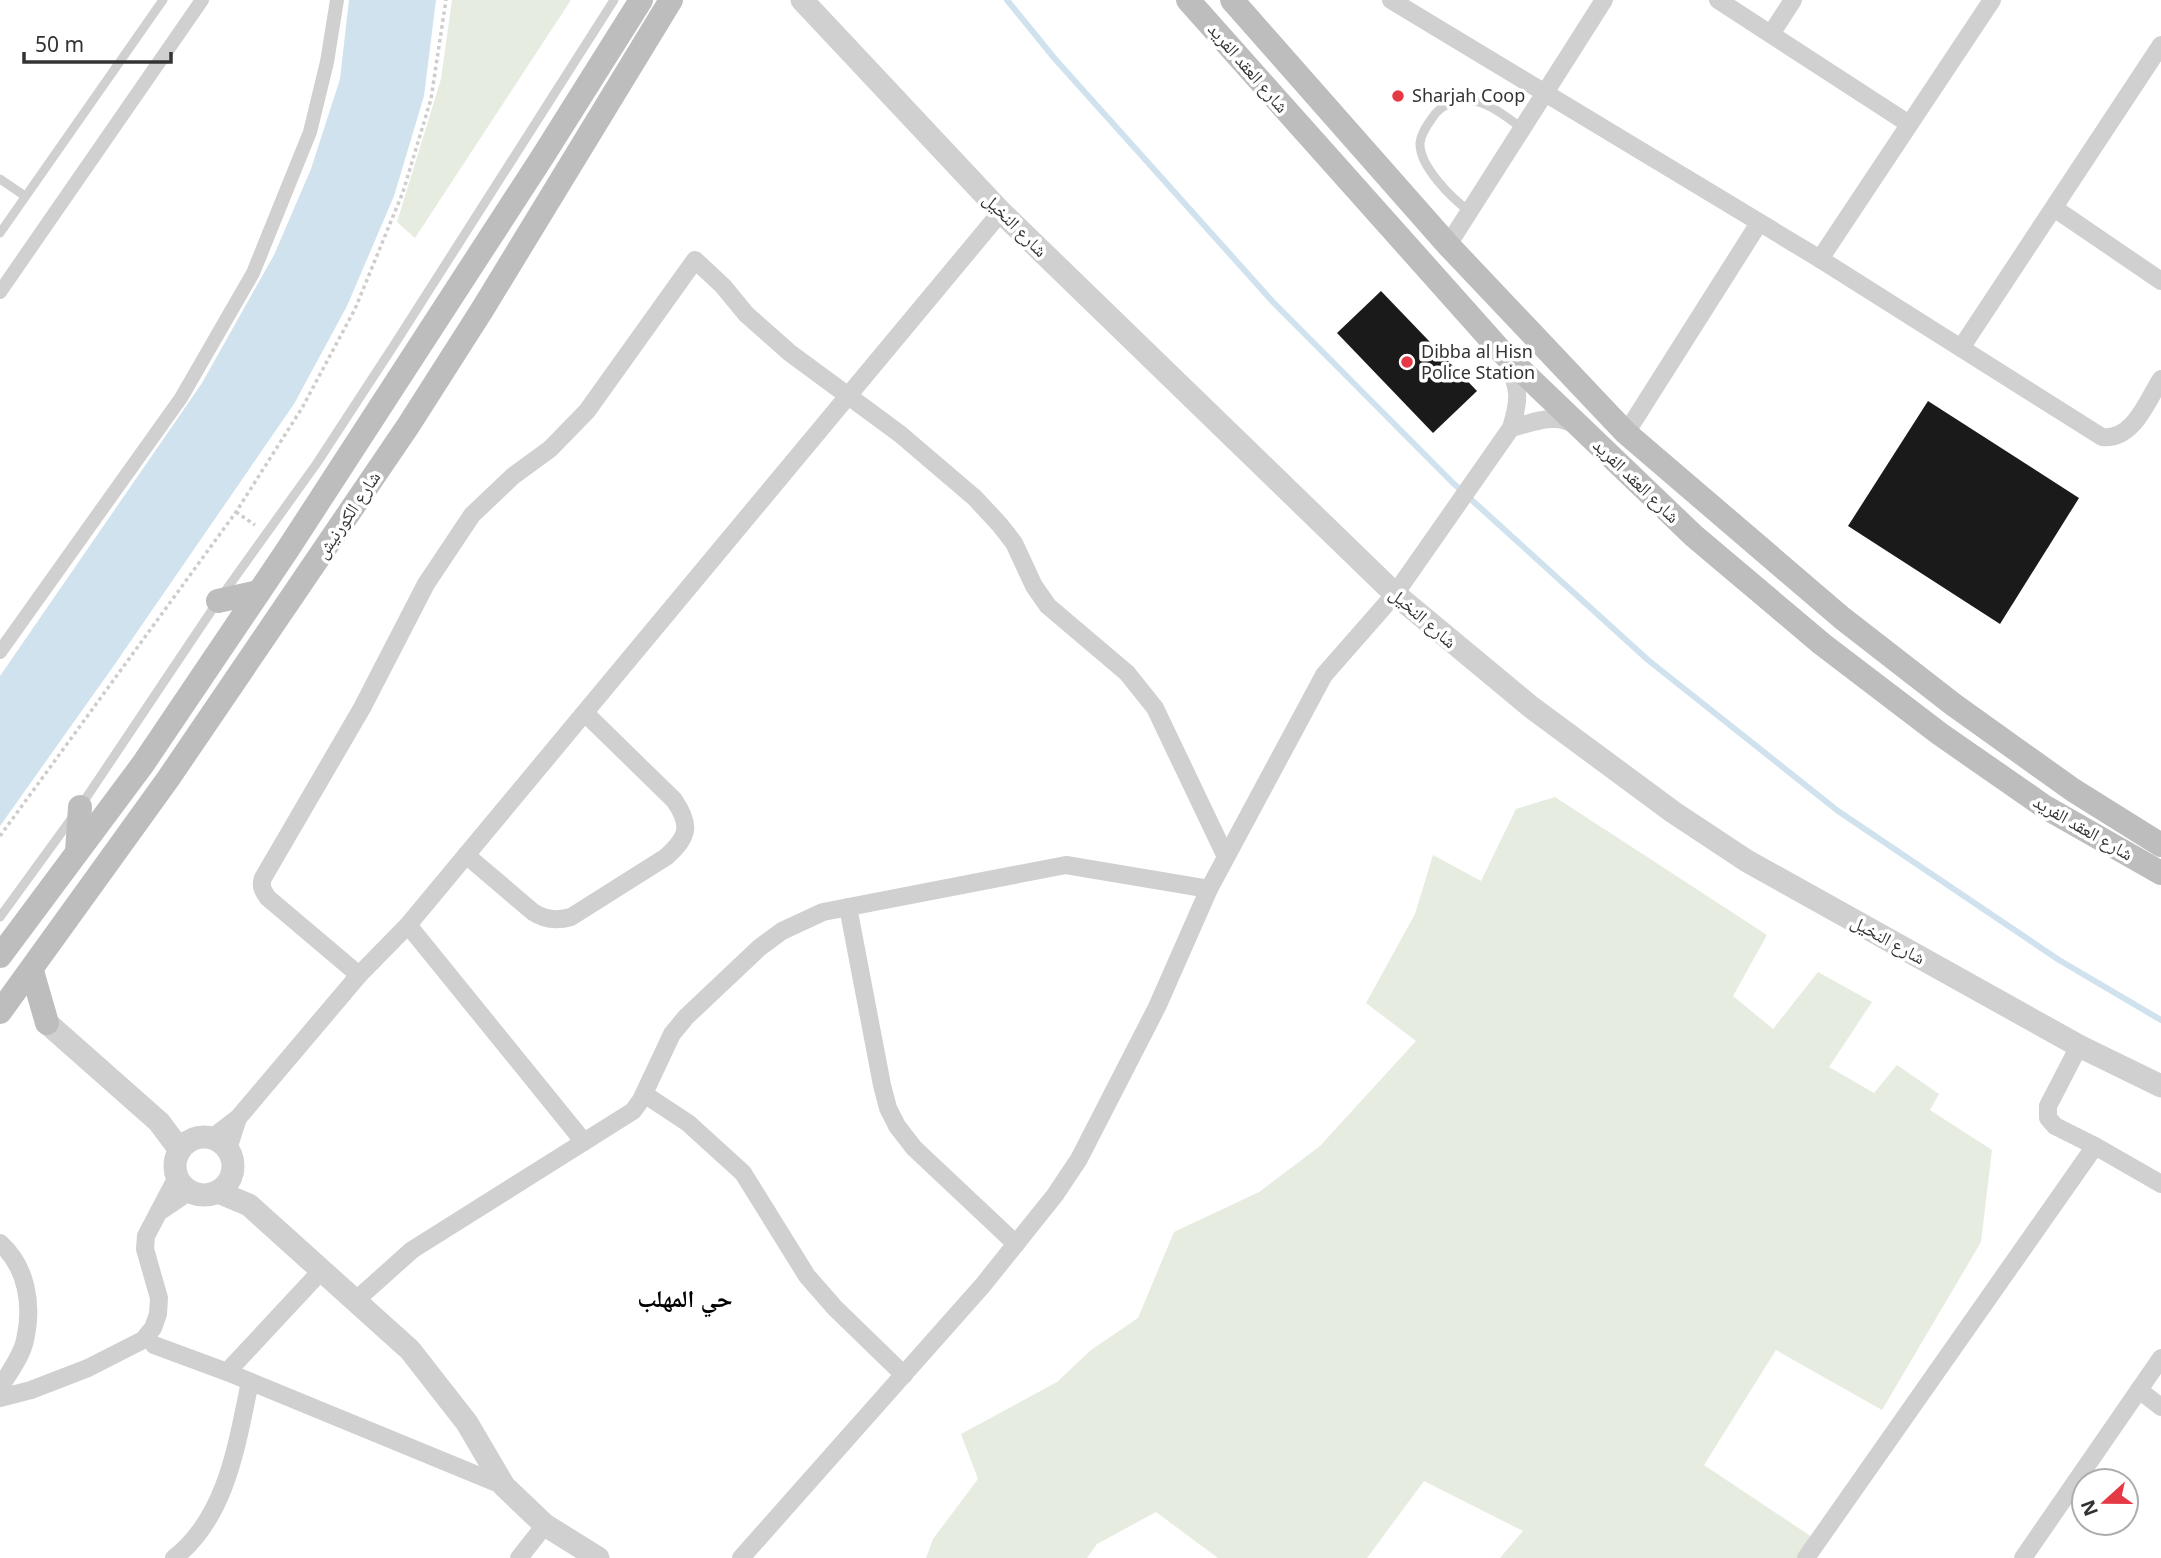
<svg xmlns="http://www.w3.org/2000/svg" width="2161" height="1558" font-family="'Noto Sans','Noto Naskh Arabic',sans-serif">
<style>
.green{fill:#e6ecdf}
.water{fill:#cfe2ee}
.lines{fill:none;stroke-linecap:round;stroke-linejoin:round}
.stream{stroke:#cfe2ee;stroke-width:6}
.building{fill:#1a1a1a}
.path{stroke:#cdcdcd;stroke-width:3.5;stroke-dasharray:3.5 3.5;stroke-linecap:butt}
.service{stroke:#d0d0d0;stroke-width:9}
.pedestrian{stroke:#d0d0d0;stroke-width:14}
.minor{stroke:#d0d0d0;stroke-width:18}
.tertiary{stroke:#d0d0d0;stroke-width:23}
.secondary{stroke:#bdbdbd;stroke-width:24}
.poi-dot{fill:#e63946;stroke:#fff;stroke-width:2.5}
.labels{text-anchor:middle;stroke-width:7;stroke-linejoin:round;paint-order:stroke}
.street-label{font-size:18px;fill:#333;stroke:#fff}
.poi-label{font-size:18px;fill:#333;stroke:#fff;text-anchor:start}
.district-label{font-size:24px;font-weight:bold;fill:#000;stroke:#fff}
</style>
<rect width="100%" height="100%" fill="#fff"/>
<g class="green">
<polygon points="452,0 571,0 415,238 397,222 441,79"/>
<polygon points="1555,797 1767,935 1733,996 1773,1029 1818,972 1872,1002 1829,1067 1874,1093 1897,1065 1939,1094 1930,1110 1992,1150 1981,1242 1882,1410 1776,1350 1704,1465 1815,1539 1813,1558 1500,1558 1523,1531 1424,1481 1367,1558 1218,1558 1156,1512 1097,1544 1087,1558 926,1558 933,1539 978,1479 961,1434 1057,1382 1091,1350 1138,1318 1174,1232 1259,1192 1320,1146 1416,1041 1366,1003 1415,914 1433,855 1481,881 1516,809"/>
</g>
<polygon class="water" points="349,0 436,0 424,96 394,196 347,306 294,404 115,664 0,826 0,676 202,383 274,255 311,169 340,79"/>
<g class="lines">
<polyline class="stream" points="1007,0 1055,59 1273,302 1453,483 1648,660 1838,811 2059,960 2161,1020"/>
</g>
<g class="building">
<polygon points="1381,291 1477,391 1433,433 1337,333"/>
<polygon points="1928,401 2079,498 2000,624 1848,526"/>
</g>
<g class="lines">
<g class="path">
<polyline points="236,512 255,525"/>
<polyline points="0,836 236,512 302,408 355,309 403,192 431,99 446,0"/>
</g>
<g class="service">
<polyline points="0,179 25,196"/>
<path d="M1470,212c-17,-13 -51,-45 -50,-69 1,-11 9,-20 15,-29 8,-9 21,-16 34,-14 20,2 37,17 53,28"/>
<polyline points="0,233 163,0"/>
<polyline points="82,804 218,601 317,463 396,342 614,0"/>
<polyline points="0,917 72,818"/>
</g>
<g class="pedestrian">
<polyline points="0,292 202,0"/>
<polyline points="0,652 181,398 253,273 310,132 327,62 337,0"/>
</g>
<g class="minor">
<path d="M1391,0l429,259 282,178c31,4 45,-36 59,-58"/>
<polyline points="1718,0 1909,124"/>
<polyline points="1771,34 1793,0"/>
<polyline points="2054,208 2161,281"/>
<polyline points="1448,245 1604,0"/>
<polyline points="1820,259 1992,0"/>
<polyline points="1961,348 2161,45"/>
<path d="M1511,428c21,-5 45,-16 64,-3"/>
<polyline points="1626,433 1759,223"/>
<path d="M466,855l67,57c12,8 24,9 38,5l95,-60c22,-20 26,-31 8,-57l-89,-87"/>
<polyline points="848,907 882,1085 888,1108 897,1126 914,1148 1016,1244"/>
<polyline points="408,925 584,1142"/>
<path d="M359,975l-91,-77c-5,-7 -8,-12 -5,-20l99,-170 64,-124 46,-69 41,-39 37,-27 37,-38 108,-151 28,26 23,28 44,39 110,81 75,64 25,27 14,18 20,43 14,20 79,67 28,35 71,149"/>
<polyline points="2079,1046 2048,1106 2048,1118 2055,1126 2095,1146 2161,1184"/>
<polyline points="644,1094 688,1123 743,1173 807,1276 835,1308 904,1375"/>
<polyline points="212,1138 238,1118 359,975 408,925 1001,212"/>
<polyline points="228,1149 238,1118"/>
<polyline points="162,1210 190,1191"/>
<path d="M0,1243c27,24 33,62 25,97 -3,16 -17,34 -25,48"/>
<polyline points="355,1301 412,1250 633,1111 641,1100 672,1034 686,1017 759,948 782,931 823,912 1066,865 1209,889"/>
<polyline points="154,1345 227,1372 504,1486"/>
<polyline points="227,1372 321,1271"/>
<polyline points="2139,1390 2161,1407"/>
<polyline points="0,1398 31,1390 88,1368 143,1340 153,1328 158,1314 159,1298 145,1249 146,1236 177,1177"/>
<path d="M174,1558c53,-41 63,-115 76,-176"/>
<polyline points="519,1558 545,1525"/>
<path d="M741,1558l242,-273 72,-90 24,-36 78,-152 52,-118 115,-214 71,-81 116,-166c9,-29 9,-40 -5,-67"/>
<polyline points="1806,1558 2095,1146"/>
<polyline points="2023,1558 2161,1358"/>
</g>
<g class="tertiary">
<polyline points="802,0 1001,212 1395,594 1531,707 1673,812 1747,861 2079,1046 2161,1086"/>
<polyline points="47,1023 159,1122 180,1150"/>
<circle cx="204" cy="1166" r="29"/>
<polyline points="218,1192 249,1205 410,1350 467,1423 504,1486 545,1525 598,1558"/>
</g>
<g class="secondary">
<polyline points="1188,0 1501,351 1694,536 1822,644 1940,734 2045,807 2161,873"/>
<polyline points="1232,0 1448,245 1626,433 1842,618 1954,705 2073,790 2161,845"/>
<polyline points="218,601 259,592"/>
<polyline points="77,852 80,807"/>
<polyline points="0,956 143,764 288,549 543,156 641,0"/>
<polyline points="32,971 47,1023"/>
<polyline points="0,1012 168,779 408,426 482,310 671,0"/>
</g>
</g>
<g class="poi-dot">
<circle cx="1398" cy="96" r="7"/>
<circle cx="1407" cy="362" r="7"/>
</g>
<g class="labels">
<g class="street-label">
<text transform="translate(1248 68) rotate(49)" y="6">شارع العقد الفريد</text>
<text transform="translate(1015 225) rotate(45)" y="6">شارع النخيل</text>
<text transform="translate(1636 481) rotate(44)" y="6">شارع العقد الفريد</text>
<text transform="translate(348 515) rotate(-56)" y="6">شارع الكورنيش</text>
<text transform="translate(1423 618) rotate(41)" y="6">شارع النخيل</text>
<text transform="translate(2083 828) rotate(30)" y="6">شارع العقد الفريد</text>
<text transform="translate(1888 940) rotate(29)" y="6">شارع النخيل</text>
</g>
<g class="poi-label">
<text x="1412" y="102">Sharjah Coop</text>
<text x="1421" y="358">Dibba al Hisn<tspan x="1421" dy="21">Police Station</tspan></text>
</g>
<g class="district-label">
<text x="685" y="1307">حي المهلب</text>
</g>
</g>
<g transform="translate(2105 1502) rotate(249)"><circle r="33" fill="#ffffff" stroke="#adadad" stroke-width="2"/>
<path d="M0-5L12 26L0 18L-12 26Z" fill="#e63946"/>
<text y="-10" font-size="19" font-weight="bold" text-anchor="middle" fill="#333333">N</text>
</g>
<path d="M24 52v10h147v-10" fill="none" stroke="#333333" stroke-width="3.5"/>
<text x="35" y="52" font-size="21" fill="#333333" stroke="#ffffff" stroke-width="5" paint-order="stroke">50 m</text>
</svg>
